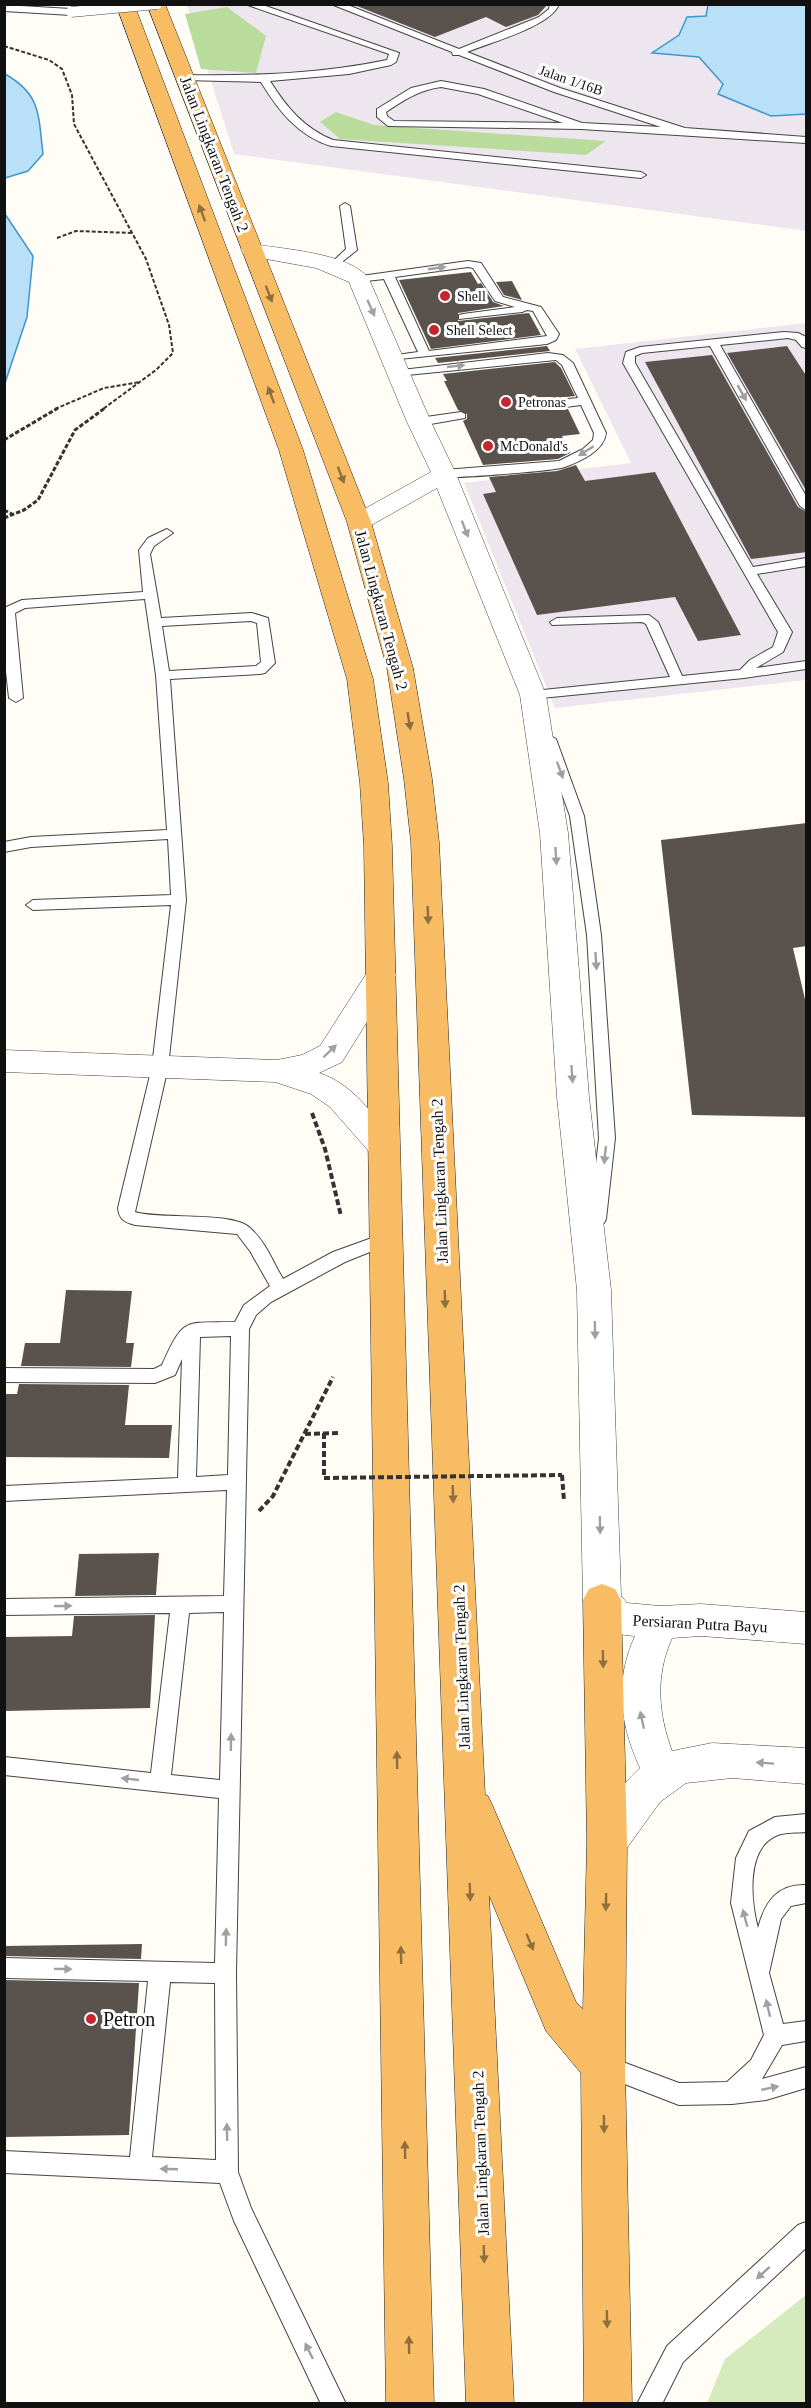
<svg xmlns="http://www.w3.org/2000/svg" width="811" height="2408" font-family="Georgia,serif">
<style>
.industrial{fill:#eee6ef}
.green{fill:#d5ebbd}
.forest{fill:#b9dc9c}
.water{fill:#b9e0f7;stroke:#3f96cf;stroke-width:1.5}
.building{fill:#5a524d}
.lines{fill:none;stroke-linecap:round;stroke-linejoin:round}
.service-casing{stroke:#444;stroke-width:2}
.tertiary-casing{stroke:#444;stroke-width:1}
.trunk-casing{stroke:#222;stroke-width:1}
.path-far2{stroke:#333;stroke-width:2;stroke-dasharray:4 2;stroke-linecap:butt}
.path-far1{stroke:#333;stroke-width:3;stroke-dasharray:4.5 2;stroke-linecap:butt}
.path{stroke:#333;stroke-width:4;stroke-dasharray:6 3;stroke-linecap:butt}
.service{fill:#fff;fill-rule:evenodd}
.tertiary{fill:#fff;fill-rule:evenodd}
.trunk{fill:#f7bc64;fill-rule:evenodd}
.service-bridge-casing{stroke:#444;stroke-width:11;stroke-linecap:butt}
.path-bridge{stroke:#333;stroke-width:4;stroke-dasharray:6 3;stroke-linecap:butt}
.service-bridge{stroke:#fff;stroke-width:10}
.oneway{fill:#906f3f}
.oneway2{fill:#a0a0a0}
.poi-dot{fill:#c4262e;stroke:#fff;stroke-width:2}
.labels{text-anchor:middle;stroke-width:6;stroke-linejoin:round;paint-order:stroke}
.far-street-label{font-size:14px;fill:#111;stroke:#fff}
.far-poi-label{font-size:14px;fill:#111;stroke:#fff;text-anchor:start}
.street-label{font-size:16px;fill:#111;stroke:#fff}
.near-poi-label{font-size:20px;fill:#111;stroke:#fff;text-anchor:start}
</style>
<rect width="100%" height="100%" fill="#fffdf5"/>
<g class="industrial">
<polygon points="187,5 806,5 806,231 234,154"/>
<polygon points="806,323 806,680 555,708 464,483 631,463 575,349"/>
</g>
<polygon class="green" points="806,2295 806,2403 707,2403 725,2359"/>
<g class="forest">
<polygon points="227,7 266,36 256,73 201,69 185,14"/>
<polygon points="336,112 374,125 606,141 586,155 340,139 320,122"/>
</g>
<g class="water">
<polygon points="708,5 806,5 806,114 771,116 718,94 723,84 699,57 652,53 679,35 687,17 706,16"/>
<path d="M5,74c37,21 33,41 38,80l-15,17 -23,7z"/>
<polygon points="5,214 33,256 27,317 5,383"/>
</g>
<g class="building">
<polygon points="352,4 548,4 538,15 506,27 486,17 435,37"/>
<polygon points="471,272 478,284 481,283 493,302 504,306 458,313 458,321 529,313 541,335 431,349 399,280"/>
<polygon points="512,281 522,300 504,295 496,282"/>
<polygon points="547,346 550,351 438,363 435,358"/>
<polygon points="787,346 807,377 807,492 727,353"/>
<polygon points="712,355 798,507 807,512 807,552 751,559 645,362"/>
<polygon points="555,362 561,368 575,396 558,398 550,403 557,410 568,409 580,434 562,436 570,453 558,459 483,465 463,421 467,419 467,414 458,410 444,381 447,381 443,374"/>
<polygon points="576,465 585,481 655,472 741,635 698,641 675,597 537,615 483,494 496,492 489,477 557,471"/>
<polygon points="807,823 807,946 793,948 807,1008 807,1117 692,1115 661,840"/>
<polygon points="66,1290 132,1291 126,1343 134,1343 131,1367 21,1366 25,1343 60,1343"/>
<polygon points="19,1384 129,1385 125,1425 172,1425 169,1458 4,1457 4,1394 17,1394"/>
<polygon points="159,1553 156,1595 75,1596 79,1554"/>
<polygon points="155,1615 150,1708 4,1711 4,1637 72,1636 74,1616"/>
<polygon points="142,1944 141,1959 4,1956 4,1946"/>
<polygon points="4,1980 139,1983 129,2135 4,2137"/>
</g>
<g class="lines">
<defs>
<g id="service">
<path d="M245,4h15l139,49 -3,9 -5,3 -42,9 -79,7c17,27 34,47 63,59l308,32 5,3 -5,3 -310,-32c-33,-10 -53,-36 -70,-64l-79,-2v-4l3,-1c68,1 135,-1 202,-15l2,-6z"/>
<path d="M331,4h14l114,45 80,-32 10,-8 1,-5h9c-7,22 -70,39 -92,48l93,36 125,40 121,9v6l-225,-14 -193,-3 -11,-9v-8l34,-21 30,-7 43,8 98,34 79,4 -107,-35 -95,-37h-6l-1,-3zM441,87l37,7 85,29 -169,-2 -7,-5 -1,-4c18,-12 33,-22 55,-25z"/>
<polygon points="4,5 71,9 76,12 71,15 4,11"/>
<polygon points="345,203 350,206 357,250 333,269 328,266 346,249 340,206"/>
<path d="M468,261l13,2 22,34 38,10 18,27 -3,6 -9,4 -158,16v-4l29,-4 -34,-73 -26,3 -5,-3 1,-2zM468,267l5,1 22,33 20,6 -52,7 -4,1v4l63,-7 5,-2 6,1 14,25 -118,15 -34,-74z"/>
<polygon points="784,332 798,333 806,337 806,348 802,347 796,340 788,338 720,345 806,496 806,510 800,506 710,346 642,353 635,356 635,363 753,567 806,558 806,566 757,574 792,632 783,652 756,668 806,661 806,669 744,678 541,698 543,703 541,706 531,706 526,695 533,691 670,677 646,624 642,622 552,625 550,622 557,618 649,615 658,622 682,676 740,670 750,660 773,647 778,632 623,363 626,352 640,347"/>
<path d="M548,353l15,2 10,8 33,70c-2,18 -25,28 -41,34 -12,4 -114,12 -125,10v-6l4,-1 115,-9 24,-12 10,-9 1,-7 -13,-28 -23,3 -6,-4 6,-4 20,-2 -16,-33 -6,-5 -159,16 -6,-3 2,-2z"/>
<polygon points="461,412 465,414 465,418 419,426 413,422 419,418"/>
<path d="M167,529l6,4 -19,13 -4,8 11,64 91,-5 16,5 7,45 -10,10 -5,1 -90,5 16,221 -18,167 -33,145c25,8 98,-1 115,16 15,13 23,34 33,51l50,-27 47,-17 6,-2 6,2 2,4 -2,4 -47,19 -74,40 -15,13 -7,14 -13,644 2,199 13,36 95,196h-25l-87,-183 -14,-38 -216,-10v-22l126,6 18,-176 -144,-3v-20l211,5 4,-165 -215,-23v-18l147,16 19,-160 -166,2v-16l220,-3 3,-106 -223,11v-15l174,-8 4,-119 -7,16 -20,8 -151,-1v-14l150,1 8,-4c22,-49 22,-42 73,-43l9,-17 26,-19 -20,-35 -13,-17 -102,-9c-11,-3 -16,-6 -17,-17l34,-141 19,-162 -138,5 -7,-5 7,-5 138,-5 -3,-56 -137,8 -27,5v-10l27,-5 136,-7 -11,-155 -11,-76 -120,9 -10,5 8,85 -7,4 -7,-4 -5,-44v-46l18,-8 121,-8 -4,-42 9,-12zM251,621l6,2 4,39 -5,4 -87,5 -7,-45zM231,1336l-3,139 -32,2 4,-140zM224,1612l-4,168 -49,-5 18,-162zM170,1982l45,1 1,177 -64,-3z"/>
<polygon points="549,735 556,739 584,816 601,935 615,1138 606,1219 604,1223 598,1225 592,1223 590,1219 599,1138 587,935 570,816 542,739"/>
<path d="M806,1814v18c-8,1 -20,0 -28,3 -33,12 -27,67 -20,93 7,-26 19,-44 48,-43v18l-15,3 -10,13 -12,54 14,51 23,-3v20l-24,4 -20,34 44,-12v21l-40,12 -34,4 -53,1 -83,-32 -3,-7 3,-7 8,-4 75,28 48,-1 24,-22 13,-25 -33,-132 5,-45 13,-27 26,-14z"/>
<polygon points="806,2222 806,2248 683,2362 662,2404 637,2404 667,2346 798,2225"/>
</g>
<g id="tertiary">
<path d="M252,244c30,5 99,9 117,35l62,143 25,52 90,221 22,138 21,264 22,193 10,306 6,7 33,3 41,-2 105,8v32l-105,-8 -29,2c-17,38 -14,75 0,113l40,-8 94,5v36l-74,-6 -46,5 -26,19 -39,54 -14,6 -14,-6 -6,-13c12,-27 31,-55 53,-75 -20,-44 -26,-86 -5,-132 -29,-2 -39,-10 -52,-36l-6,-310 -20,-193 -17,-264 -20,-138 -83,-207 -69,39 -9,2 -9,-2 -3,-5 3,-5 81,-45 -24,-50 -58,-140 -33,-14 -72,-13 -3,-5 3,-5z"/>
<path d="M381,965l11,3 4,7 -54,87 -23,11c34,11 53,41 76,67l5,8 -5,8 -11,4 -11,-4 -43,-49 -19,-13 -36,-12 -271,-10v-22l273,10 25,-5 18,-9 50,-78z"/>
</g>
<g id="trunk">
<polygon points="116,4 134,4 303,450 373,679 388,783 392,846 434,2404 386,2404 364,846 360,783 347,679 279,450"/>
<polygon points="147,4 165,4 371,522 413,668 432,779 439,842 485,1795 488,1796 494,1809 576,2002 583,2009 587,1843 583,1600 589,1589 602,1584 615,1589 621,1600 627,1843 625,2066 632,2404 584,2404 581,2073 546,2031 489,1895 514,2404 466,2404 411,842 404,779 387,668 347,522"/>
</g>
</defs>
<use href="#service" class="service-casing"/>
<use href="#tertiary" class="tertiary-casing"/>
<use href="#trunk" class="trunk-casing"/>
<g class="path-far2">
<polyline points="4,46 49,60 62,69 72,95 74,124 146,259 169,325 173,353 156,370 103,409"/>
<polyline points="57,238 76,231 133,233"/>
<polyline points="55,409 104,388 140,382"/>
</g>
<g class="path-far1">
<polyline points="4,440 58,408"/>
<polyline points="4,510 12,514"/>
<polyline points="4,518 24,510 38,500 75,430 105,408"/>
</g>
<g class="path">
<polyline points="312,1113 325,1149 341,1216"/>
<polyline points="324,1433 324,1478"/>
<polyline points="305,1434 341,1433"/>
<polyline points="562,1475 564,1501"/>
<polyline points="259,1511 273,1496 333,1377"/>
</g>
<use href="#service" class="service"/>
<use href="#tertiary" class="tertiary"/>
<use href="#trunk" class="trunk"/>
<defs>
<polyline id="service-bridge" points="71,12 157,4"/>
</defs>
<use href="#service-bridge" class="service-bridge-casing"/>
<polyline class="path-bridge" points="324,1478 562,1475"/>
<use href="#service-bridge" class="service-bridge"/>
</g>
<defs><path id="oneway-solid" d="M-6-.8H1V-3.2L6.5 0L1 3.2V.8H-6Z" transform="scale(1.5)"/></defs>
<g class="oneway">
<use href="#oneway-solid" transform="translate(202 213) rotate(-110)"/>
<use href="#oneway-solid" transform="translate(269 294) rotate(69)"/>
<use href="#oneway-solid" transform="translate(271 395) rotate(-110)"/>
<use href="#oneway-solid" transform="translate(341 475) rotate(69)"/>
<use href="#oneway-solid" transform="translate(409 721) rotate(81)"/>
<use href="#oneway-solid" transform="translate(428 915) rotate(88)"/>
<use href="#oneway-solid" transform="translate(445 1299) rotate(88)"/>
<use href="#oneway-solid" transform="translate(453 1494) rotate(88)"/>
<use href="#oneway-solid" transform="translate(603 1659) rotate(89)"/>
<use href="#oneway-solid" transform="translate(397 1760) rotate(-91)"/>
<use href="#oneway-solid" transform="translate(470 1892) rotate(88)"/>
<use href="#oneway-solid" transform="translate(606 1902) rotate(91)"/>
<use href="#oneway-solid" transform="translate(530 1942) rotate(67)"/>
<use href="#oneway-solid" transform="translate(401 1955) rotate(-91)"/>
<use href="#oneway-solid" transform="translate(604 2124) rotate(89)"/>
<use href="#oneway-solid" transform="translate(405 2150) rotate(-91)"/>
<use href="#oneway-solid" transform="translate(484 2254) rotate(88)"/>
<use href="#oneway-solid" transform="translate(607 2319) rotate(89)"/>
<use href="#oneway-solid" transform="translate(409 2345) rotate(-91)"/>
</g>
<g class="oneway2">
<use href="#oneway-solid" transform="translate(437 268) rotate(-8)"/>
<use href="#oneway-solid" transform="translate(371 308) rotate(66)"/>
<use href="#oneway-solid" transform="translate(456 366) rotate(-6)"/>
<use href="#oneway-solid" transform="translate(742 393) rotate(60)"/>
<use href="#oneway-solid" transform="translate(586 451) rotate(148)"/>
<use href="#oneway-solid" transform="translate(465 529) rotate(69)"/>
<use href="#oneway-solid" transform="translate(560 770) rotate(70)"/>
<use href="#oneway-solid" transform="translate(556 856) rotate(86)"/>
<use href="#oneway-solid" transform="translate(596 961) rotate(86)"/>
<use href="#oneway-solid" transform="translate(330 1051) rotate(-44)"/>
<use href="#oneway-solid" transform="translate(572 1074) rotate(86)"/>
<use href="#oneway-solid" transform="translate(605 1155) rotate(96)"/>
<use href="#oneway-solid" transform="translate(595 1330) rotate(89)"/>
<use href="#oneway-solid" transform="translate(600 1525) rotate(89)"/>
<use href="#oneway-solid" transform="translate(63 1606) rotate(-1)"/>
<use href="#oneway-solid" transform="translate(642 1720) rotate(-102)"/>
<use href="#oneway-solid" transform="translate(231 1742) rotate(-89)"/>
<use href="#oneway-solid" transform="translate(765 1763) rotate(-176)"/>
<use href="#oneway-solid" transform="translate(130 1779) rotate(-174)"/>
<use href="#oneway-solid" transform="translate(745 1918) rotate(-105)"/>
<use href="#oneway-solid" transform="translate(226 1937) rotate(-89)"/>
<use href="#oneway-solid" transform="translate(63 1969) rotate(1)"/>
<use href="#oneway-solid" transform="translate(768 2008) rotate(-103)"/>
<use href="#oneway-solid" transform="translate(770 2088) rotate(-12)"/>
<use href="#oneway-solid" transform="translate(227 2132) rotate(-91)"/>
<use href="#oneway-solid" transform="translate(169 2169) rotate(-178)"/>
<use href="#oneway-solid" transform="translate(763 2273) rotate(138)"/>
<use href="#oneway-solid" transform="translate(309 2351) rotate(-116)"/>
</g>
<g class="poi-dot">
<circle cx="445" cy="296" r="6"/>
<circle cx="434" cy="330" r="6"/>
<circle cx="506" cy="402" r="6"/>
<circle cx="488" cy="446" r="6"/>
<circle cx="91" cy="2019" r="6"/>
</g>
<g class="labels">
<g class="far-street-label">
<text transform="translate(571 80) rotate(19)" y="5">Jalan 1/16B</text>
</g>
<g class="far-poi-label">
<text x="457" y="301">Shell</text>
<text x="446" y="335">Shell Select</text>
<text x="518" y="407">Petronas</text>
<text x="500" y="451">McDonald's</text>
</g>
<g class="street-label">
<text transform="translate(215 154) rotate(69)" y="6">Jalan Lingkaran Tengah 2</text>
<text transform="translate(382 610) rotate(75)" y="6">Jalan Lingkaran Tengah 2</text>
<text transform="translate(439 1181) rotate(-92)" y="6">Jalan Lingkaran Tengah 2</text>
<text transform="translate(700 1623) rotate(3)" y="6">Persiaran Putra Bayu</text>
<text transform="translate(461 1667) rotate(-92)" y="6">Jalan Lingkaran Tengah 2</text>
<text transform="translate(480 2153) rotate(-92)" y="6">Jalan Lingkaran Tengah 2</text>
</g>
<g class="near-poi-label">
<text x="103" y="2026">Petron</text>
</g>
</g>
<rect width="811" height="2408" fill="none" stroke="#111111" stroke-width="12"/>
</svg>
